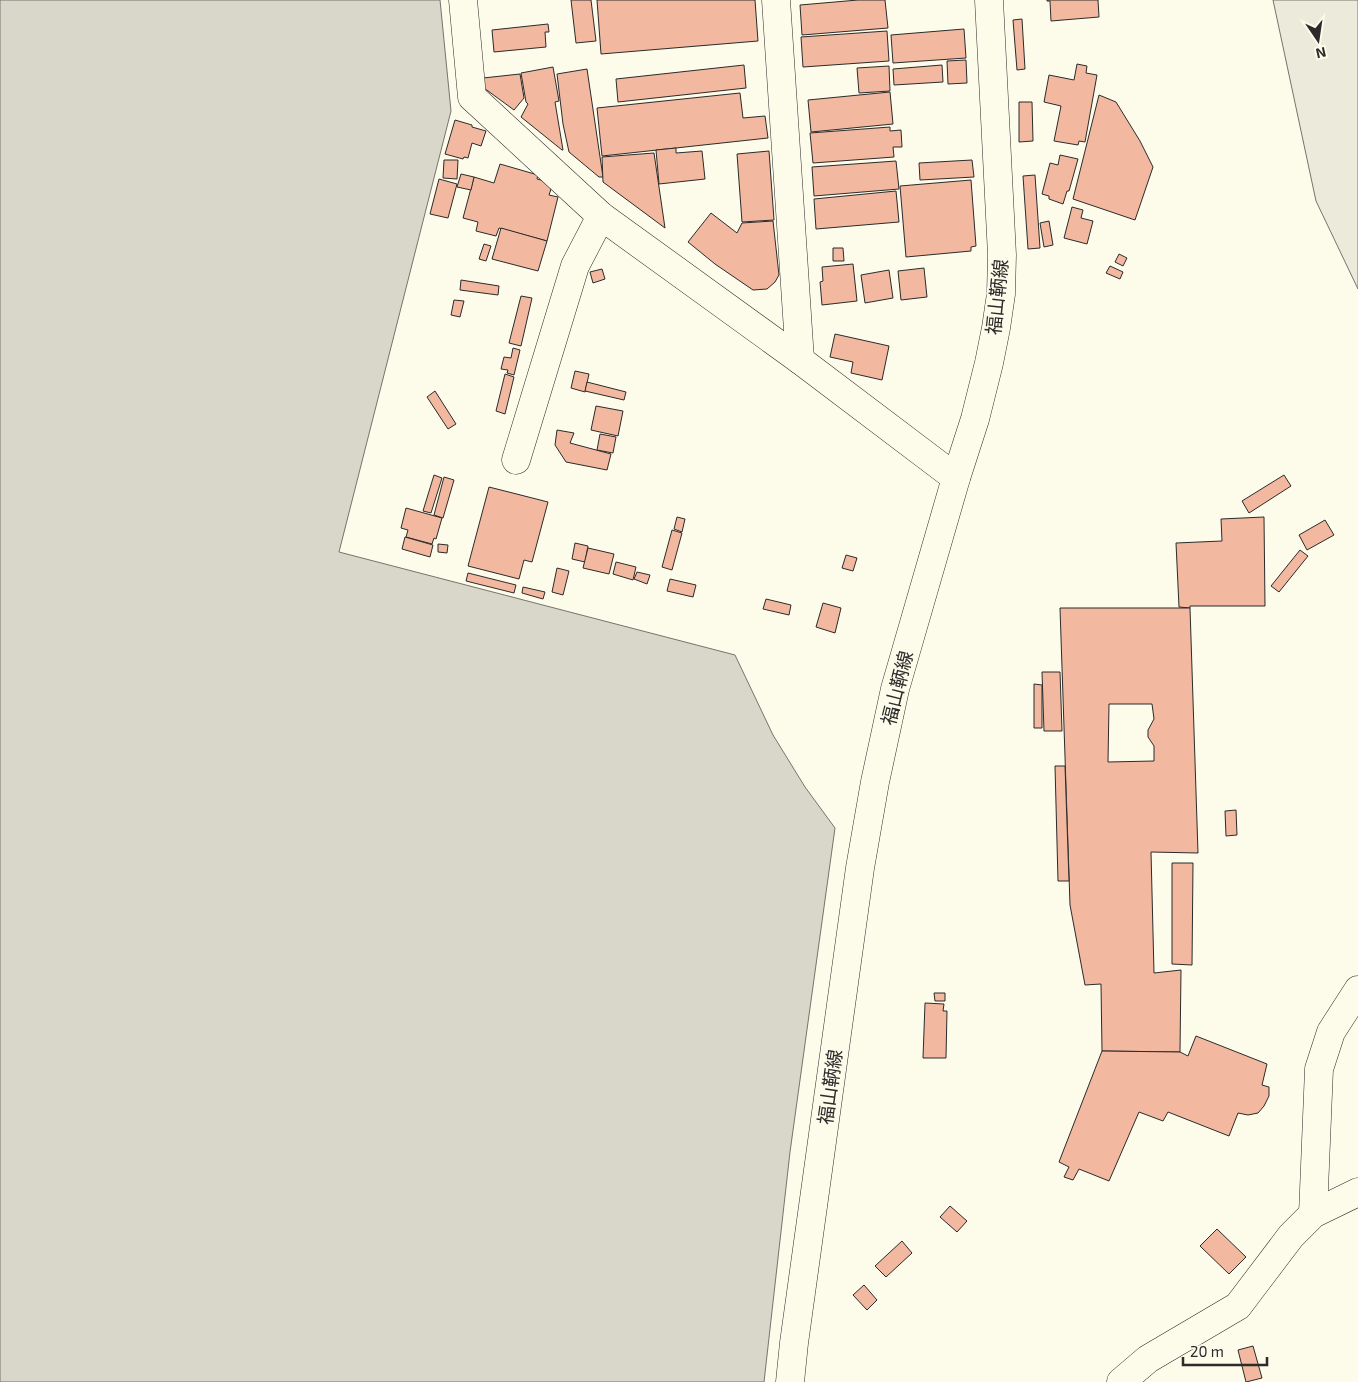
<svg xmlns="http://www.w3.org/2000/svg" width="1358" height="1382" font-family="'Exo 2','Noto Sans JP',sans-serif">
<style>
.green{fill:#ecebdb;stroke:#74746e}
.water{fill:#d8d7c9;stroke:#74746e}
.building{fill:#f2b8a0;stroke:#2b2b2b;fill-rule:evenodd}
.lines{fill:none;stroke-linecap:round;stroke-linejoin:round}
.minor-casing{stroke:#2b2b2b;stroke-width:29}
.major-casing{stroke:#2b2b2b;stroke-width:29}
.minor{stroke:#fdfbea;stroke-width:28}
.major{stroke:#fdfbea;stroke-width:28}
.labels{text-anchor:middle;stroke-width:4;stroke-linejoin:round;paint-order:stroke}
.street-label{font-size:19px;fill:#2b2b2b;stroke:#fdfbea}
</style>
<rect width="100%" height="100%" fill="#fdfbea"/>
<polygon class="green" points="1273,0 1358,0 1358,289 1316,201"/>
<polygon class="water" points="0,0 440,0 451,111 339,552 735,655 773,735 805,787 835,828 790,1152 764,1382 0,1382"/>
<g class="building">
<polygon points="571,0 591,0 596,41 576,43"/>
<polygon points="597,0 755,0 758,41 601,54"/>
<polygon points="858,0 885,0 888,28 802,35 800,5"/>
<polygon points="1047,0 1098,0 1099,17 1051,21 1050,1 1047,1"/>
<polygon points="1022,19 1025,69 1017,70 1013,20"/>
<polygon points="548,24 549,32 545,32 546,47 494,52 492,30"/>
<polygon points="964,29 966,58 893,63 891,35"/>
<polygon points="887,31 889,61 803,67 801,37"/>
<polygon points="966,60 967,83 948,84 947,61"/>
<polygon points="1077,64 1087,66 1086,73 1097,75 1085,142 1079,141 1078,145 1054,141 1061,106 1044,102 1049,75 1074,80"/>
<polygon points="744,65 746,88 618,102 616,79"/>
<polygon points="942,65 943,82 894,85 893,69"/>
<polygon points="889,66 890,91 859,93 857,68"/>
<polygon points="553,67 559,101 555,102 563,150 562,150 521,117 528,104 526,102 521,73"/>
<polygon points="587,69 603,177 599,177 569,152 563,124 557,74"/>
<polygon points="520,74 524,98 514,110 484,88 483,78"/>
<polygon points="890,92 893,124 811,132 808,100"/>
<polygon points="740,93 743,118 765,116 768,138 602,156 597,108"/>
<polygon points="1099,95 1116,102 1140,141 1153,167 1135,220 1073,199"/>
<polygon points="1019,102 1032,102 1033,141 1019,142"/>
<polygon points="455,120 472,125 472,127 486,131 481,146 472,143 468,158 464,157 463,159 445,154"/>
<polygon points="890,127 890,131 901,130 902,147 893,147 894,157 813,163 810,133"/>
<polygon points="676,148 676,153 702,151 705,179 659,184 656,150"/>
<polygon points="769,151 774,220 742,222 737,154"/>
<polygon points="654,153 665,228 603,182 602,157"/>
<polygon points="1060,155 1078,159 1069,191 1067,191 1063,204 1049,199 1049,196 1042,194 1050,163 1058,165"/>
<polygon points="444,160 458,160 457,179 443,178"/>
<polygon points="972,160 974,177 920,180 919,163"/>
<polygon points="896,161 899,189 814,196 812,167"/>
<polygon points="500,164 538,175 537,179 553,183 549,195 558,197 547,241 499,228 496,236 476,231 478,222 463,218 474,177 494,183"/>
<polygon points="461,174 474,177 471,190 457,187"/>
<polygon points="1035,175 1040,248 1028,249 1023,176"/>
<polygon points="439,179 457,184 448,218 430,214"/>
<polygon points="971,180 976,246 971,247 971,251 906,257 900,186"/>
<polygon points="896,191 899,222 816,229 814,199"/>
<polygon points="1072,207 1083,210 1081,218 1093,221 1087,244 1064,238"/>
<polygon points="711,213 737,233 742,223 773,221 779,275 775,282 767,289 753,290 715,264 688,242"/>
<polygon points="1049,221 1053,245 1044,247 1040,223"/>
<polygon points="501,228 547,241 538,271 492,259"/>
<polygon points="484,244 491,246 486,261 479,259"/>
<polygon points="833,248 843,248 844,261 833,261"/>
<polygon points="1119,254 1127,258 1123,266 1115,262"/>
<polygon points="853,264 857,301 822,305 820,282 823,281 822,267"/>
<polygon points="1110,266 1123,272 1120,279 1106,273"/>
<polygon points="924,268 927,297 901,300 898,271"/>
<polygon points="602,269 605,279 593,283 590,272"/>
<polygon points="889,270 893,298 865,303 861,275"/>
<polygon points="461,280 499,286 498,295 460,290"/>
<polygon points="521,296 532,298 521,346 509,343"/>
<polygon points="454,300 464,301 460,317 451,315"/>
<polygon points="835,334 889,346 882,380 851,373 853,362 830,357"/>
<polygon points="513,348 520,350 514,375 507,373 508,370 501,369 504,357 511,358"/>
<polygon points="575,371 589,374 585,392 571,388"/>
<polygon points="505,374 514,377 505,414 496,411"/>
<polygon points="587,382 626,392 624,400 585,391"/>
<polygon points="435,391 456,424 448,429 427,397"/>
<polygon points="596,406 623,411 618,436 591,430"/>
<polygon points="557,430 574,433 570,443 611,454 607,470 566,462 555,445"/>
<polygon points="600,434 616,437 613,453 597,450"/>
<polygon points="434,475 442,478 431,513 423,511"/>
<polygon points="1284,475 1291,486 1249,513 1242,501"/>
<polygon points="444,477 454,480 443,518 434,515"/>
<polygon points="489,487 548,502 532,562 524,560 519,579 468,566"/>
<polygon points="406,508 442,518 436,539 434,538 432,544 406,537 408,530 401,528"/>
<polygon points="677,517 685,519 682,532 674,529"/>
<polygon points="1264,517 1265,606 1190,606 1190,608 1179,607 1176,543 1222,541 1221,519"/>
<polygon points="1325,520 1334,535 1307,550 1299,535"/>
<polygon points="672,530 682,533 672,570 662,567"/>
<polygon points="405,537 433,545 430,557 402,549"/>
<polygon points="575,543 588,546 585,562 572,559"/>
<polygon points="438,544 448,545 447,553 438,552"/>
<polygon points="588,548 614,554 609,574 583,568"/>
<polygon points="1300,550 1308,556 1279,592 1271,586"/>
<polygon points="846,555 857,558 853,571 842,568"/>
<polygon points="616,562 636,567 633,580 613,574"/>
<polygon points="557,568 569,571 563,595 552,592"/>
<polygon points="637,572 650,575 647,584 634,579"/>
<polygon points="468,573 516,585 514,593 466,581"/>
<polygon points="670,579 696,585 693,597 667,591"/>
<polygon points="523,587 545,592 543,599 522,593"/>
<polygon points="766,599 791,605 789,615 763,609"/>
<polygon points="823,603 841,608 835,633 816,627"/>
<path d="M1060,608h130l8,245 -47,-1 3,121 27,-3 -1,82 -78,-1 -1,-67 -16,1 -15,-80zM1109,704h43l2,15 -6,11v7l6,9v15l-46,1z"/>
<polygon points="1042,672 1060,672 1062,731 1044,731"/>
<polygon points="1034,684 1042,685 1042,728 1034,728"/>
<polygon points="1055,766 1065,766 1069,881 1058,881"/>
<polygon points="1236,810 1237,835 1226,836 1225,811"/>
<polygon points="1172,863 1193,863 1192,965 1172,964"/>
<polygon points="934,993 945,993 945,1001 935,1001"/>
<polygon points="925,1003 944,1004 943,1011 947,1011 946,1058 923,1058"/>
<polygon points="1196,1036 1267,1064 1262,1085 1269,1087 1269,1096 1264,1106 1258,1113 1248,1115 1238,1113 1229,1136 1168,1112 1163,1121 1139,1112 1109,1181 1079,1169 1073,1180 1064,1177 1069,1167 1059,1162 1102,1051 1180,1052 1188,1056"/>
<polygon points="950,1206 967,1221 957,1232 940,1217"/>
<polygon points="1217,1229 1246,1257 1229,1274 1200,1246"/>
<polygon points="902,1241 912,1253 886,1277 875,1266"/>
<polygon points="864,1285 877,1300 867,1310 853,1295"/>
<polygon points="1253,1346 1262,1378 1246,1382 1238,1350"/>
</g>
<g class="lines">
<defs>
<g id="minor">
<polyline points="463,0 472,97 601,216 800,360 956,478"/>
<polyline points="776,0 800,360"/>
<polyline points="516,460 575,266 601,216"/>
<polyline points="1313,1214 1319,1069 1331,1032 1358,990"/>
<polyline points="1121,1382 1148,1359 1238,1306 1291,1236 1313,1214 1358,1192"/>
</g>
<polyline id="major" points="790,1382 794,1343 860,868 875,782 895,689 956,478 975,419 989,363 996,328 1001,294 1002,255 989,0"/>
</defs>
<use href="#minor" class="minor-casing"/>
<use href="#major" class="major-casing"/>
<use href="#minor" class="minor"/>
<use href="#major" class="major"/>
</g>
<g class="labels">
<g class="street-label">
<text transform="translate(997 297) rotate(-84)" y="7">福山鞆線</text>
<text transform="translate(897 688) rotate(-76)" y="7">福山鞆線</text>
<text transform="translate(830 1087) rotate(-82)" y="7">福山鞆線</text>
</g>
</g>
<g transform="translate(1318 40) rotate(167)" stroke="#fdfbea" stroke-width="4" paint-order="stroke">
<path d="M0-4L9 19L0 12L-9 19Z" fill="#2b2b2b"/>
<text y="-8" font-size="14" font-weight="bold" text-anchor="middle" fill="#2b2b2b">N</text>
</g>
<path d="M1183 1357v8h84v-8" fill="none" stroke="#2b2b2b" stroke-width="2.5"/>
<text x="1190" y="1357" font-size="15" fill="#2b2b2b" stroke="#fdfbea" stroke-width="4" paint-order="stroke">20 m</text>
</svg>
